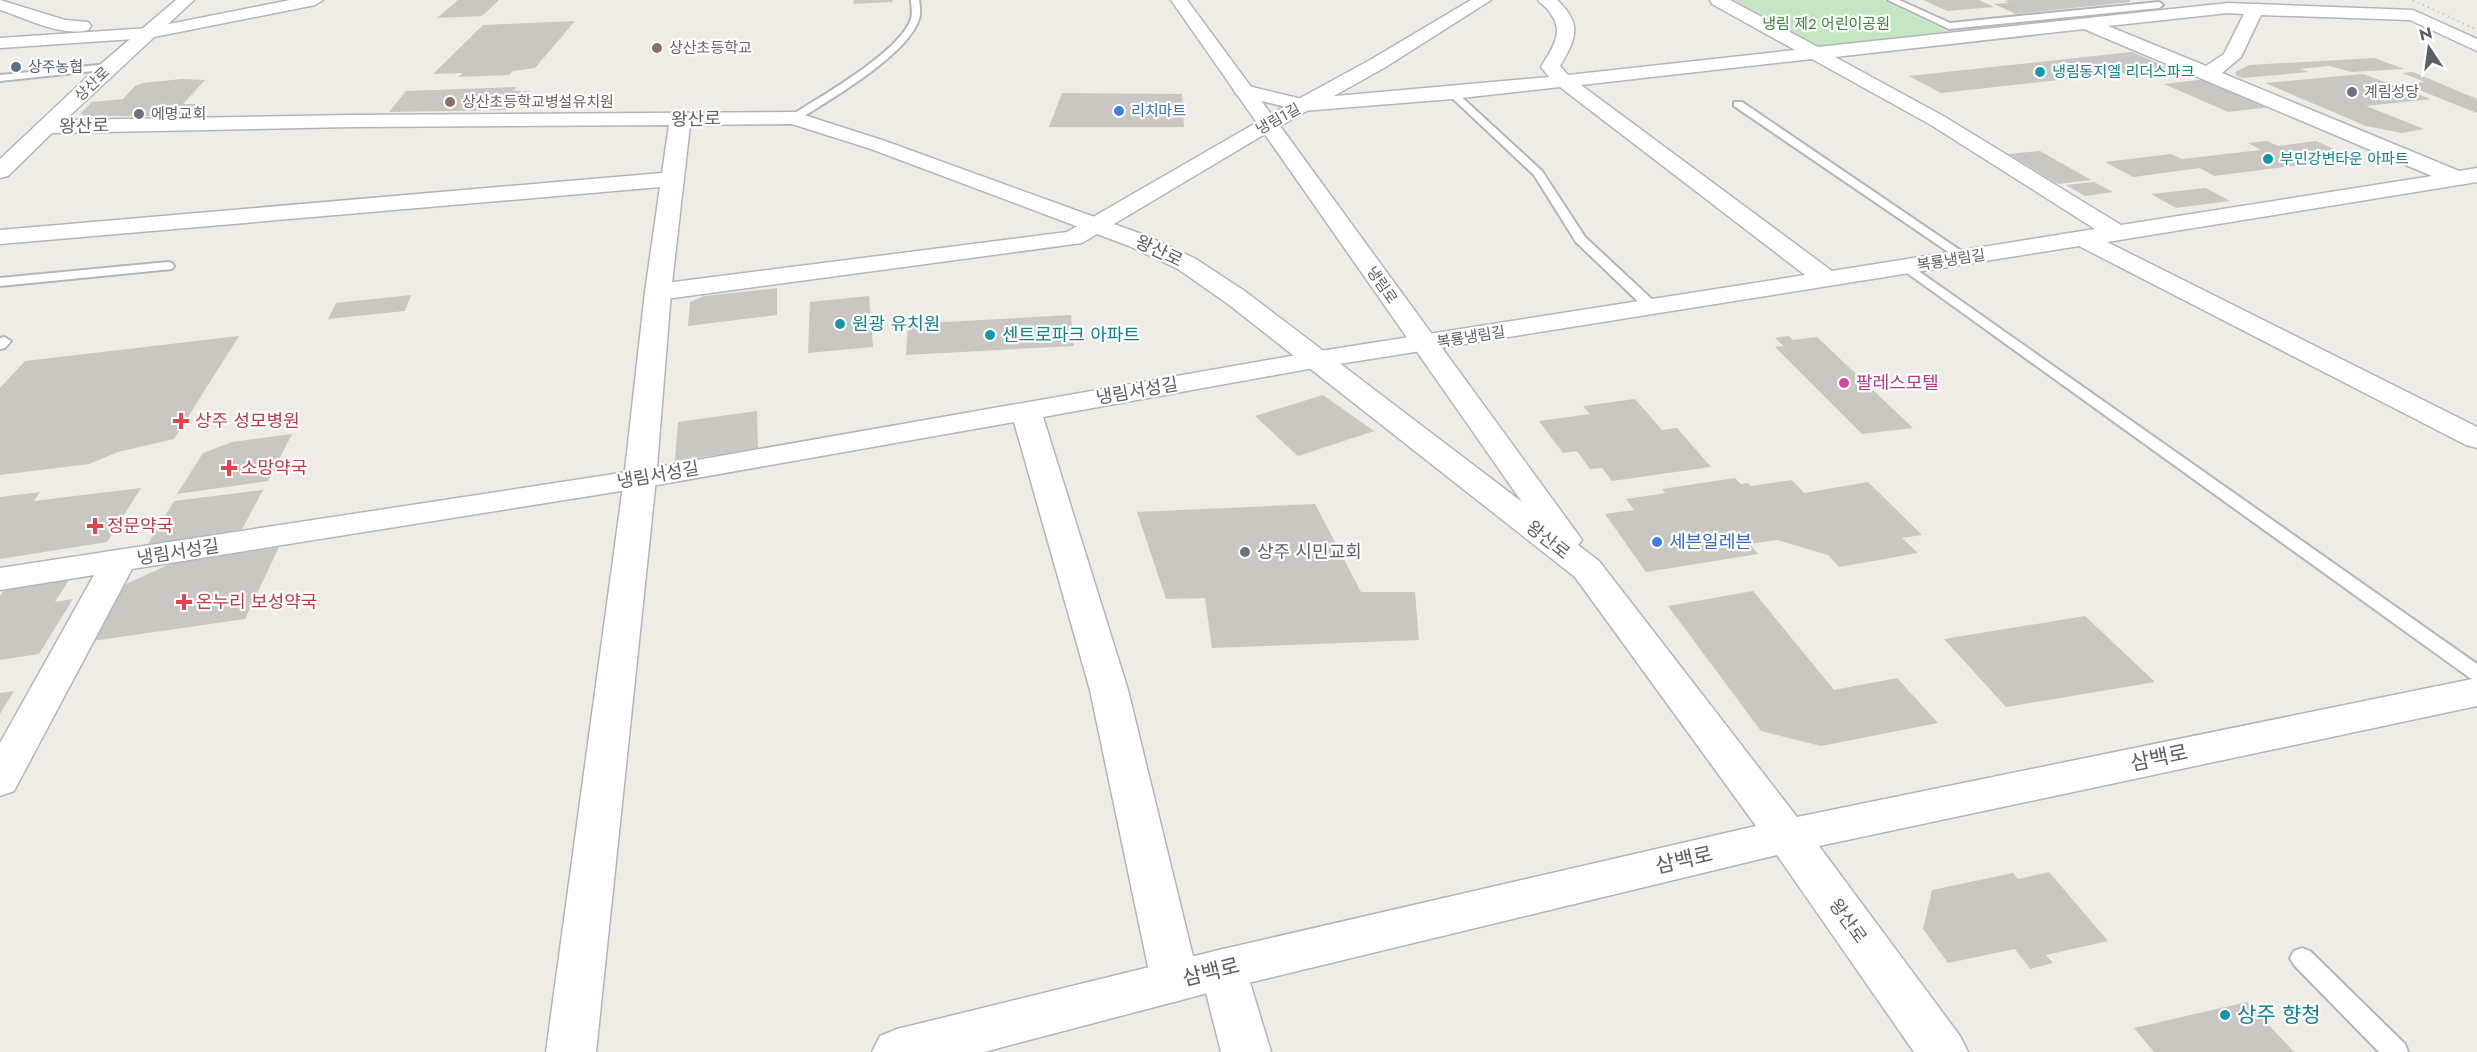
<svg xmlns="http://www.w3.org/2000/svg" width="2477" height="1052" font-family="Jost,'Noto Sans KR',sans-serif">
<style>
.green{fill:#c4e6c2}
.building{fill:#cac7c2}
.lines{fill:none;stroke-linecap:round;stroke-linejoin:round}
.lane-casing{stroke:#b2b6ba;stroke-width:4}
.street-casing{stroke:#b2b6ba;stroke-width:3}
.secondary-casing{stroke:#b1b5ba;stroke-width:3}
.lane{fill:#fff;fill-rule:evenodd}
.street{fill:#fff;fill-rule:evenodd}
.secondary{fill:#fff;fill-rule:evenodd}
.rail{stroke:#b4b5b5;stroke-width:2;stroke-dasharray:1 4.5;stroke-linecap:butt}
.education-dot{fill:#8d6e63;stroke:#fff;stroke-width:2}
.service-dot{fill:#5c6f8a;stroke:#fff;stroke-width:2}
.culture-dot{fill:#0f9aa8;stroke:#fff;stroke-width:2}
.worship-dot{fill:#6b7280;stroke:#fff;stroke-width:2}
.shop-dot{fill:#3f7fe0;stroke:#fff;stroke-width:2}
.hotel-dot{fill:#d1479c;stroke:#fff;stroke-width:2}
.health-dot{fill:#e0444e;stroke:#fff;stroke-width:2}
.labels{text-anchor:middle;stroke-width:4.5;stroke-linejoin:round;paint-order:stroke}
.far-park-label{font-size:15px;fill:#368435;stroke:#fff}
.far-education-label{font-size:15px;fill:#785e54;stroke:#fff;text-anchor:start}
.far-service-label{font-size:15px;fill:#4e5e75;stroke:#fff;text-anchor:start}
.far-culture-label{font-size:15px;fill:#0d838f;stroke:#fff;text-anchor:start}
.far-street-label{font-size:15px;fill:#5d6165;stroke:#fff}
.far-worship-label{font-size:15px;fill:#5b616d;stroke:#fff;text-anchor:start}
.far-shop-label{font-size:15px;fill:#366cbe;stroke:#fff;text-anchor:start}
.street-label{font-size:18px;fill:#5d6165;stroke:#fff}
.culture-label{font-size:18px;fill:#0d838f;stroke:#fff;text-anchor:start}
.hotel-label{font-size:18px;fill:#b23c85;stroke:#fff;text-anchor:start}
.health-label{font-size:18px;fill:#be3a42;stroke:#fff;text-anchor:start}
.shop-label{font-size:18px;fill:#366cbe;stroke:#fff;text-anchor:start}
.worship-label{font-size:18px;fill:#5b616d;stroke:#fff;text-anchor:start}
.near-street-label{font-size:21px;fill:#5d6165;stroke:#fff}
.near-culture-label{font-size:21px;fill:#0d838f;stroke:#fff;text-anchor:start}
</style>
<rect width="100%" height="100%" fill="#efece5"/>
<polygon class="green" points="1734,0 1883,0 1954,35 1823,49"/>
<g class="building">
<polygon points="458,0 499,0 482,16 437,18"/>
<polygon points="854,0 893,0 892,2 853,4"/>
<polygon points="1923,0 1979,0 1994,7 1947,11"/>
<polygon points="2011,0 2130,0 2130,2 2016,14 1994,4 2009,3 2004,1"/>
<polygon points="575,21 535,68 513,71 509,75 458,77 463,73 433,74 483,25"/>
<polygon points="2132,52 2169,68 1941,93 1909,76"/>
<polygon points="2375,58 2404,69 2352,72 2329,66 2300,69 2309,72 2242,78 2236,75 2235,72 2249,65"/>
<polygon points="2413,72 2477,99 2477,113 2404,84 2425,82 2402,73"/>
<polygon points="2363,74 2431,99 2366,106 2424,129 2402,133 2366,126 2265,83"/>
<polygon points="182,79 205,80 183,104 203,104 186,116 86,116 80,114 92,102 123,99 135,86 143,83"/>
<polygon points="2206,79 2270,107 2228,112 2164,84"/>
<polygon points="516,87 514,91 530,91 521,104 509,110 389,112 406,91"/>
<polygon points="1062,93 1182,94 1184,127 1049,127"/>
<polygon points="2267,141 2278,146 2316,141 2354,158 2214,176 2200,168 2133,177 2105,162 2171,154 2182,159 2261,150 2248,143"/>
<polygon points="2040,151 2091,180 2058,184 2008,154"/>
<polygon points="2094,182 2113,192 2085,196 2066,185"/>
<polygon points="2206,188 2230,201 2176,208 2151,194"/>
<polygon points="777,288 777,315 688,326 690,302 704,296"/>
<polygon points="411,295 405,311 328,319 336,303"/>
<polygon points="869,296 873,347 808,353 810,302"/>
<polygon points="1071,315 1074,346 906,355 908,324"/>
<polygon points="239,336 174,439 118,452 89,464 0,475 0,388 25,361"/>
<polygon points="1789,336 1793,340 1817,337 1913,428 1862,434 1775,347 1784,346 1775,338"/>
<polygon points="1323,395 1374,431 1298,456 1255,416"/>
<polygon points="1635,399 1662,430 1677,428 1711,467 1612,481 1602,468 1590,469 1577,451 1563,453 1539,421 1590,414 1583,406"/>
<polygon points="757,411 758,449 675,461 678,422"/>
<polygon points="292,434 268,481 177,494 203,453 232,442"/>
<polygon points="1735,478 1741,484 1748,483 1751,486 1792,480 1804,493 1868,482 1922,535 1902,538 1918,553 1839,567 1828,555 1777,540 1750,544 1758,554 1646,572 1605,514 1634,510 1626,499 1665,493 1662,489"/>
<polygon points="141,488 107,542 0,559 0,497 40,492 34,501"/>
<polygon points="263,490 241,531 148,544 174,501"/>
<polygon points="1315,504 1361,592 1415,592 1419,640 1212,648 1205,598 1166,599 1137,512"/>
<polygon points="279,547 245,619 92,641 126,584 170,564"/>
<polygon points="69,580 55,602 73,599 39,654 0,660 0,596 5,589"/>
<polygon points="1753,591 1834,690 1897,678 1938,723 1821,746 1761,731 1668,606"/>
<polygon points="2085,616 2155,682 2006,707 1944,639"/>
<polygon points="14,691 0,714 0,693"/>
<polygon points="2049,872 2108,941 2046,955 2053,963 2030,969 2015,949 1948,963 1923,929 1932,890 2013,873 2018,879"/>
<polygon points="2247,1002 2294,1052 2154,1052 2134,1028"/>
</g>
<g class="lines">
<defs>
<g id="lane">
<path d="M911,0h8c1,6 2,13 0,19 -11,36 -90,81 -121,101h-8v-4c30,-19 110,-64 121,-97 2,-6 0,-13 0,-19z"/>
<polygon points="1888,0 1899,0 1950,23 2159,2 2163,5 2159,8 1949,29"/>
<polygon points="109,64 112,65 112,69 0,81 0,75"/>
<polygon points="1449,91 1455,91 1542,171 1585,237 1657,304 1659,307 1657,310 1647,310 1576,242 1534,175 1449,95"/>
<polygon points="1734,102 1742,102 1970,257 1968,260 1960,260 1734,106"/>
<polygon points="168,262 172,263 174,266 172,269 0,286 0,278"/>
<polygon points="1907,263 2477,664 2477,680 2470,678 1903,270 1901,267 1903,264"/>
<polygon points="4,337 11,341 5,348 0,349 0,338"/>
<polygon points="2302,948 2310,951 2405,1044 2408,1052 2379,1052 2294,965 2290,958 2294,951"/>
</g>
<g id="street">
<path d="M0,0l65,20 23,2 3,4 -3,4c-28,7 -62,-12 -88,-20z"/>
<polygon points="290,0 323,0 315,5 149,38 0,48 0,38 149,28"/>
<path d="M1538,0h19c26,24 19,39 3,66l8,9 227,-25 -83,-46 -2,-4h20l88,47 410,-44 185,7 64,29v12l-67,-31 -149,-5 -20,42 -19,16 237,98 18,-3v14l-370,60 370,185v21l-11,-3 -387,-199 -765,122 -271,49 85,273 71,291 -7,15 -17,6 -17,-6 -7,-15 -61,-291 -76,-268 -374,66 -508,81 -118,222 -14,5v-53l94,-168 -94,15v-22l640,-98 674,-118 491,-77 -245,-188 -108,12 -150,12 -65,-16 -3,-4 3,-4 7,-2 58,14 247,-22 -8,-10c10,-17 24,-34 10,-53 -3,-6 -9,-9 -13,-14zM2228,13l16,1 -20,40 -18,12 -98,-40zM2084,29l348,147 -311,49 -176,-108 -110,-60zM1812,59l119,66 164,104 -263,42 -251,-186z"/>
<polygon points="1268,118 1275,120 1278,124 1275,128 1082,243 658,300 649,297 645,292 649,287 658,284 1067,232 1261,120"/>
<polygon points="1223,949 1240,955 1246,969 1271,1052 1221,1052 1200,969 1206,955"/>
</g>
<polygon id="secondary" points="176,0 194,0 65,120 350,115 794,112 801,114 885,141 1147,236 1196,259 1246,292 1522,502 1171,0 1187,0 1271,114 1370,60 1471,0 1491,0 1384,68 1280,126 1577,533 1582,540 1578,545 1599,561 1797,817 2477,678 2477,706 1819,846 1960,1036 1968,1052 1914,1052 1777,855 1223,989 984,1052 872,1052 880,1036 897,1029 1223,949 1756,826 1575,577 1228,304 1178,269 1129,246 871,149 792,124 690,125 671,292 656,479 596,1052 546,1052 624,479 645,292 660,187 0,244 0,230 662,173 669,125 350,127 52,133 8,176 0,178 0,159 102,63"/>
</defs>
<use href="#lane" class="lane-casing"/>
<use href="#street" class="street-casing"/>
<use href="#secondary" class="secondary-casing"/>
<use href="#lane" class="lane"/>
<use href="#street" class="street"/>
<use href="#secondary" class="secondary"/>
<polyline class="rail" points="2413,0 2477,30"/>
</g>
<g class="education-dot">
<circle cx="657" cy="48" r="6"/>
<circle cx="450" cy="102" r="6"/>
</g>
<circle class="service-dot" cx="16" cy="67" r="6"/>
<g class="culture-dot">
<circle cx="2040" cy="72" r="6"/>
<circle cx="2268" cy="159" r="6"/>
<circle cx="840" cy="324" r="6"/>
<circle cx="990" cy="335" r="6"/>
<circle cx="2225" cy="1015" r="6"/>
</g>
<g class="worship-dot">
<circle cx="2352" cy="92" r="6"/>
<circle cx="139" cy="114" r="6"/>
<circle cx="1245" cy="552" r="6"/>
</g>
<g class="shop-dot">
<circle cx="1119" cy="111" r="6"/>
<circle cx="1657" cy="542" r="6"/>
</g>
<circle class="hotel-dot" cx="1844" cy="383" r="6"/>
<g class="health-dot">
<path d="M178 412h6v6h6v6h-6v6h-6v-6h-6v-6h6z"/>
<path d="M226 459h6v6h6v6h-6v6h-6v-6h-6v-6h6z"/>
<path d="M92 517h6v6h6v6h-6v6h-6v-6h-6v-6h6z"/>
<path d="M181 593h6v6h6v6h-6v6h-6v-6h-6v-6h6z"/>
</g>
<g class="labels">
<g class="far-park-label">
<text x="1826" y="29">냉림 제2 어린이공원</text>
</g>
<g class="far-education-label">
<text x="669" y="53">상산초등학교</text>
<text x="462" y="107">상산초등학교병설유치원</text>
</g>
<g class="far-service-label">
<text x="28" y="72">상주농협</text>
</g>
<g class="far-culture-label">
<text x="2052" y="77">냉림동지엘 리더스파크</text>
<text x="2280" y="164">부민강변타운 아파트</text>
</g>
<g class="far-street-label">
<text transform="translate(92 84) rotate(-44)" y="5">상산로</text>
<text transform="translate(1278 119) rotate(-29)" y="5">냉림1길</text>
<text transform="translate(1951 260) rotate(-9)" y="5">복룡냉림길</text>
<text transform="translate(1382 285) rotate(55)" y="5">냉림로</text>
<text transform="translate(1471 337) rotate(-9)" y="5">복룡냉림길</text>
</g>
<g class="far-worship-label">
<text x="2364" y="97">계림성당</text>
<text x="151" y="119">에명교회</text>
</g>
<g class="far-shop-label">
<text x="1131" y="116">리치마트</text>
</g>
<g class="street-label">
<text transform="translate(696 119) rotate(-1)" y="6">왕산로</text>
<text transform="translate(84 126) rotate(-1)" y="6">왕산로</text>
<text transform="translate(1159 251) rotate(25)" y="6">왕산로</text>
<text transform="translate(1137 391) rotate(-10)" y="6">냉림서성길</text>
<text transform="translate(658 475) rotate(-10)" y="6">냉림서성길</text>
<text transform="translate(1548 540) rotate(38)" y="6">왕산로</text>
<text transform="translate(178 552) rotate(-9)" y="6">냉림서성길</text>
<text transform="translate(1848 921) rotate(54)" y="6">왕산로</text>
</g>
<g class="culture-label">
<text x="852" y="330">원광 유치원</text>
<text x="1002" y="341">센트로파크 아파트</text>
</g>
<g class="hotel-label">
<text x="1856" y="389">팔레스모텔</text>
</g>
<g class="health-label">
<text x="195" y="427">상주 성모병원</text>
<text x="241" y="474">소망약국</text>
<text x="107" y="532">정문약국</text>
<text x="196" y="608">온누리 보성약국</text>
</g>
<g class="shop-label">
<text x="1669" y="548">세븐일레븐</text>
</g>
<g class="worship-label">
<text x="1257" y="558">상주 시민교회</text>
</g>
<g class="near-street-label">
<text transform="translate(2159 758) rotate(-12)" y="7">삼백로</text>
<text transform="translate(1684 860) rotate(-13)" y="7">삼백로</text>
<text transform="translate(1211 972) rotate(-14)" y="7">삼백로</text>
</g>
<g class="near-culture-label">
<text x="2237" y="1022">상주 향청</text>
</g>
</g>
<g transform="translate(2429 48) rotate(347)" stroke="#ffffff" stroke-width="4.5" paint-order="stroke">
<path d="M0-4.5L10 22L0 15L-10 22Z" fill="#5d6165"/>
<text y="-9" font-size="16" font-weight="bold" text-anchor="middle" fill="#5d6165">N</text>
</g>
</svg>
